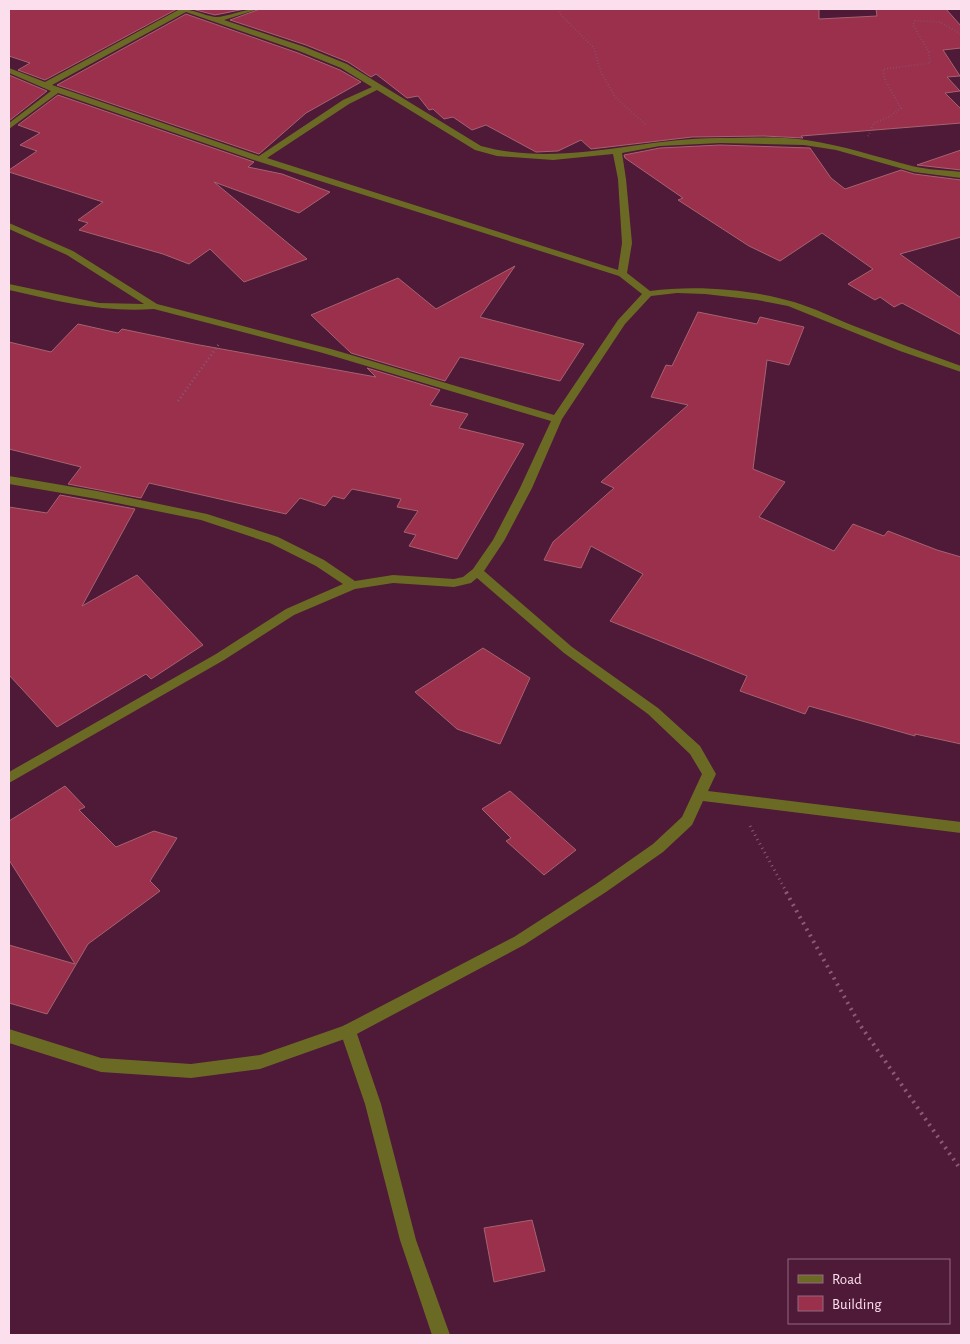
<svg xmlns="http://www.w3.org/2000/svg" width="970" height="1344" font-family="'Alegreya Sans',sans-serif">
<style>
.building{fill:#9a304c;stroke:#a6626f}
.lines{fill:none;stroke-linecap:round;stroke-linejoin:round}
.path-far3{stroke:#885a74;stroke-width:2;stroke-dasharray:0.5 2.5;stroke-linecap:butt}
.path-far2{stroke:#885a74;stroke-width:2.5;stroke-dasharray:1 3;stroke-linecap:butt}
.path-far1{stroke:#885a74;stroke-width:3;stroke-dasharray:1 4;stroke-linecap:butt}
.path{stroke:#885a74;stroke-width:4;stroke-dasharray:2 5;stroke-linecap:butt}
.service{fill:#6b6a24;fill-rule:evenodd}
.minor{fill:#6b6a24;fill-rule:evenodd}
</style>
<rect width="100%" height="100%" fill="#4f1938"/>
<g class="building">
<polygon points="9,9 177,9 45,80 18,70 30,63 9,56"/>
<polygon points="192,9 245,9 215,15"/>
<polygon points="260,9 819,9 819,19 877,16 876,9 946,9 961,26 961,48 943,50 960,76 947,77 960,91 945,93 961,109 961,123 801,136 803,138 764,136 692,137 591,149 581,140 558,151 536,152 486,125 472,130 453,117 444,119 433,109 429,110 418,96 407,98 376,74 371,77 348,62 306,45 230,20"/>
<polygon points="186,14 298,53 340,70 361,82 306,113 259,154 57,85"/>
<polygon points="9,75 47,91 9,121"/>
<polygon points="58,95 254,162 248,167 282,174 330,192 299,213 214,182 307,259 244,282 210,249 189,264 163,254 79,230 88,223 78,220 103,202 9,172 9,170 37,151 20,145 40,133 18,125"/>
<polygon points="720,145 810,148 831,178 845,189 901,170 914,174 961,180 961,237 900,254 961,298 961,335 902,303 894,307 880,297 875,300 848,284 873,269 822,233 780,261 749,246 678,200 683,198 625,158 624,155 660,148"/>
<polygon points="961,150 961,170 917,165"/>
<polygon points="515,266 480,317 584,344 560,381 460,357 445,381 351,353 311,315 398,278 436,309"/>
<polygon points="698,312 757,324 760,317 804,327 789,365 767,360 753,469 785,482 759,517 834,551 853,524 884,536 888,531 937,550 961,557 961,744 915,734 915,736 809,706 805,714 740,691 747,676 610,621 643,574 591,546 581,568 544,560 553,542 614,488 601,482 688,405 651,397 666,365 672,366"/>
<polygon points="78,324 118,333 122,329 194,344 376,377 367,368 440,390 430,405 468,414 459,428 524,444 457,559 409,546 416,535 404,532 418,511 397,507 401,499 352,489 344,499 333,496 325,506 300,498 286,514 149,483 141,498 68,484 81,467 9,449 9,342 51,352"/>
<polygon points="60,495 135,509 82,606 137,575 203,645 151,679 146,674 57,727 9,675 9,507 47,513"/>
<polygon points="483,648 530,678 500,744 457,729 415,692"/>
<polygon points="65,786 85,807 79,810 116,847 154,831 177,838 150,881 160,891 88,944 47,1014 9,1003 9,945 75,964 9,860 9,821"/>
<polygon points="510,791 576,850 544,875 506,841 511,838 482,809"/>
<polygon points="532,1220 545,1271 494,1282 484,1228"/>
</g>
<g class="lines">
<g class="path-far3">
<polyline points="558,9 561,15 594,48 601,72 615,97 646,125"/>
<polyline points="868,136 874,123 889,117 901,108 885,80 883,69 930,63 929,52 913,25 915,21 940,22 961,34"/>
</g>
<polyline class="path-far2" points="178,401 219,344"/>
<polyline class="path-far1" points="750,826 787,893"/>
<polyline class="path" points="786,892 860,1025 961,1170"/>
<polygon class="service" points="348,1024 353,1026 356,1031 381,1104 416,1240 450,1335 432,1335 400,1240 365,1104 340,1031 343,1026"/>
<path class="minor" d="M180,9c13,0 22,6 35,8 9,1 29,-8 43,-8l-34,11 81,27 42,17 134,82c80,22 161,-9 241,-8 27,0 57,-2 84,2 36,5 71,17 106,26 16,4 33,4 49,6v6l-47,-6 -78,-22 -32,-5 -84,-2 -60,3 -38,7 4,26 6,64 -5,30 23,18c45,-6 100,-2 144,11 20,6 40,16 60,24 36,14 71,27 107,40v6l-61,-21 -112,-45 -31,-6 -52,-6 -28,-1 -26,3 -26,28 -63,95 -30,69 -28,53 -20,30 88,76 86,61 42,38 16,28 -8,17 253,31v11l-258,-32 -11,24 -29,27 -57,40 -82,53 -171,91 -93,33 -69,9 -90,-6 -92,-29v-14l92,29 90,6 69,-9 83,-29 171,-89 82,-53 57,-40 29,-27 20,-43 -12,-20 -42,-40 -84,-61 -87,-75 -6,5 -17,4 -61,-4 -38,6 -61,26 -70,45 -215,123v-11l207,-118 70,-45 57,-25 -27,-18 -46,-23 -69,-23 -104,-21 -88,-15v-8l88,15 110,23 71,23 46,23 31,21 38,-6 61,4 9,-2 10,-8 20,-29 27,-52 31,-67 -228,-68 -169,-44c-50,4 -97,-8 -145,-19v-6l90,19 45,1 -77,-49 -58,-26v-6l64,28 84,53 174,45 223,66 64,-95 24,-26 -23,-18 -362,-115 -199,-68 -49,36v-6l42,-32 -42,-18v-5l36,14zM186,12l113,39 42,17 31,19 -29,13 -84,56 -207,-71zM377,90l98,60 22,6 56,4 60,-6 5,25 4,64 -4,27 -351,-112 82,-54z"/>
</g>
<rect width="970" height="1344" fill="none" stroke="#fbdfec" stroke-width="20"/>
<rect x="788" y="1259" width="162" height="65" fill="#4f1938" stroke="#946880"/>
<rect x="798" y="1275" width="25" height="8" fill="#6b6a24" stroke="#946880"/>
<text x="832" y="1284" font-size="15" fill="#fbdfec">Road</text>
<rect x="798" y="1296" width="25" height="15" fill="#9a304c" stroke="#946880"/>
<text x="832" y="1309" font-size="15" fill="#fbdfec">Building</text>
</svg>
